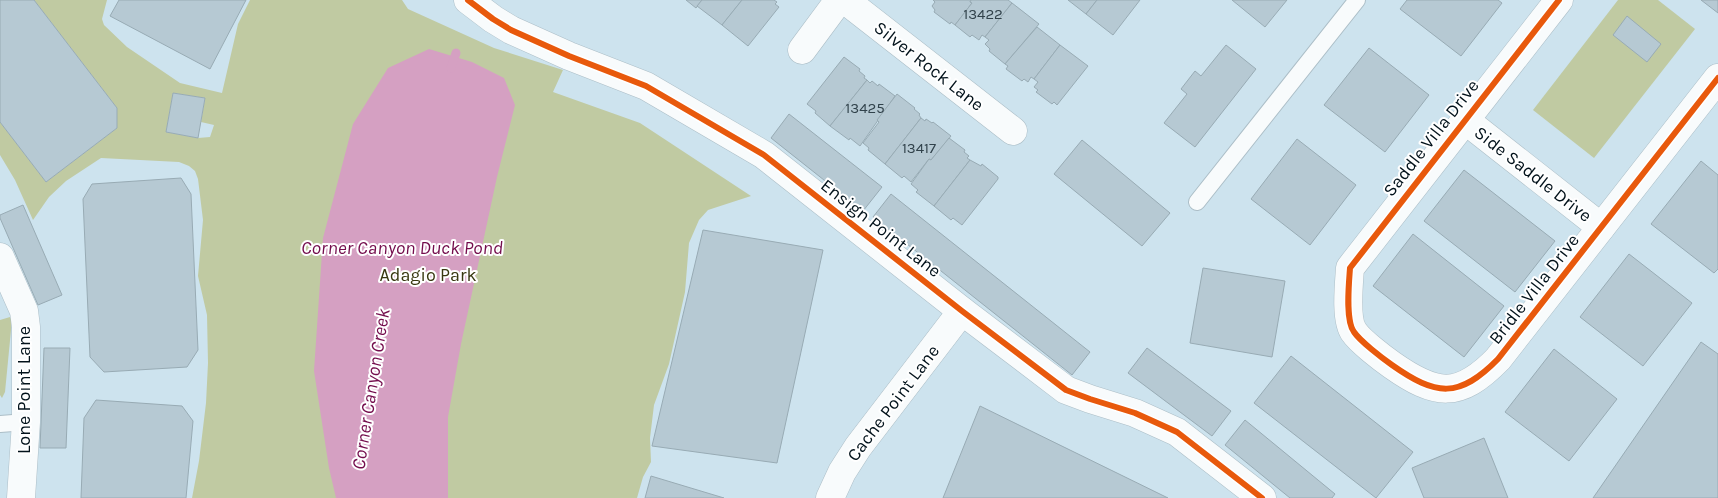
<svg xmlns="http://www.w3.org/2000/svg" width="1718" height="498" font-family="Karla,sans-serif">
<style>
.green{fill:#c0caa2;fill-rule:evenodd}
.water{fill:#d5a0c2}
.lines{fill:none;stroke-linecap:round;stroke-linejoin:round}
.stream{stroke:#d5a0c2;stroke-width:9}
.building{fill:#b6c9d3;stroke:#98abb4}
.service-casing{stroke:#acbec7;stroke-width:18}
.minor-casing{stroke:#acbec7;stroke-width:29}
.service{stroke:#f8fbfc;stroke-width:16}
.minor{stroke:#f8fbfc;stroke-width:28}
.cycleway-casing{stroke:#fff;stroke-width:9}
.cycleway{stroke:#e8590c;stroke-width:6}
.labels{text-anchor:middle;stroke-width:4;stroke-linejoin:round;paint-order:stroke}
.number-label{font-size:15px;fill:#31424b}
.street-label{font-size:18px;fill:#01111a;stroke:#fff}
.park-label{font-size:18px;fill:#383810;stroke:#fff}
.water-label{font-size:19px;font-style:italic;fill:#730c4c;stroke:#fff}
</style>
<rect width="100%" height="100%" fill="#cde3ee"/>
<g class="green">
<path d="M34,0h73l-5,19 2,6 23,22 53,36 42,10 16,-69 12,-24h152l6,9 86,39 69,22 -10,22 87,31 111,73 -43,14 -9,10 -10,23 -4,49 -16,72 -15,41 -4,33 1,24 -8,15 -6,21h-445l7,-37 7,-58 2,-40 -1,-48 -9,-39 5,-56 -5,-41 -3,-8 -6,-5 -10,-4 -78,-4 -35,23 -17,16 -16,23 -18,-40 -15,-25v-33l46,60 71,-54v-20zM173,93l32,5 -4,24 13,3 -4,12 -12,1 -32,-6z"/>
<polygon points="1618,0 1658,0 1695,29 1594,158 1533,110"/>
<polygon points="10,317 12,320 5,392 2,398 0,395 0,320"/>
</g>
<polygon class="water" points="429,49 472,62 504,78 515,105 497,177 461,344 448,417 448,498 336,498 329,468 314,371 323,238 353,124 388,68"/>
<g class="lines">
<polyline class="stream" points="451,68 456,53"/>
</g>
<g class="building">
<polygon points="0,0 34,0 117,108 117,128 46,182 0,122"/>
<polygon points="119,0 246,0 210,69 110,16"/>
<polygon points="686,0 702,0 696,8"/>
<polygon points="702,0 742,0 722,25 697,6"/>
<polygon points="742,0 774,0 777,2 775,4 779,7 748,46 722,25"/>
<polygon points="933,0 971,0 970,2 972,3 955,25 951,22 950,24 934,12 935,10 932,6 935,2"/>
<polygon points="971,0 1008,0 1012,3 985,37 982,35 979,40 972,35 970,37 955,25 972,3 970,2"/>
<polygon points="1068,0 1097,0 1086,14"/>
<polygon points="1097,0 1140,0 1113,35 1086,14"/>
<polygon points="1232,0 1287,0 1265,27"/>
<polygon points="1407,0 1498,0 1502,3 1461,56 1400,9"/>
<polygon points="1701,0 1718,0 1718,13"/>
<polygon points="1012,3 1039,24 1005,64 989,51 990,49 985,44 989,40 985,37"/>
<polygon points="1627,16 1661,44 1647,62 1613,35"/>
<polygon points="1037,27 1060,45 1034,79 1031,77 1028,82 1024,79 1022,81 1006,69 1008,66 1005,64"/>
<polygon points="1060,45 1088,66 1057,105 1054,102 1052,104 1036,92 1038,90 1034,87 1038,82 1034,79"/>
<polygon points="1226,45 1256,69 1195,147 1164,123 1187,94 1181,89 1195,71 1201,76"/>
<polygon points="1369,48 1429,95 1385,152 1324,105"/>
<polygon points="844,57 860,69 859,71 865,76 864,78 867,80 830,126 815,113 816,111 807,104"/>
<polygon points="867,80 870,83 872,81 878,86 879,84 895,96 860,146 850,138 849,140 830,126"/>
<polygon points="173,93 205,98 198,138 166,132"/>
<polygon points="897,94 915,108 914,109 920,114 919,115 921,118 885,164 868,150 869,148 863,143 879,122 877,120"/>
<polygon points="789,114 882,187 863,211 771,138"/>
<polygon points="921,118 925,121 926,119 932,123 933,122 951,136 931,160 929,159 911,182 904,176 902,178 885,164"/>
<polygon points="949,138 965,150 964,152 969,156 967,158 970,160 934,206 916,192 918,190 911,184 929,159 931,160"/>
<polygon points="1297,139 1356,185 1310,245 1251,199"/>
<polygon points="1082,140 1170,213 1142,246 1054,174"/>
<polygon points="970,160 981,166 982,164 998,177 998,179 962,225 953,218 951,220 934,206"/>
<polygon points="1701,161 1718,175 1718,269 1714,273 1651,224"/>
<polygon points="1464,170 1555,241 1515,292 1424,221"/>
<polygon points="181,178 191,194 198,350 187,367 104,372 90,357 83,199 92,184"/>
<polygon points="891,194 1090,352 1072,375 873,217"/>
<polygon points="23,205 62,295 38,305 0,218 0,215"/>
<polygon points="703,230 823,250 777,463 652,446"/>
<polygon points="1413,234 1504,306 1464,357 1373,286"/>
<polygon points="1629,254 1692,303 1643,366 1580,317"/>
<polygon points="1203,268 1285,281 1272,357 1190,343"/>
<polygon points="1701,342 1718,354 1718,498 1593,498"/>
<polygon points="44,348 70,348 66,448 40,448"/>
<polygon points="1147,348 1231,411 1212,436 1128,373"/>
<polygon points="1554,349 1617,399 1569,461 1505,412"/>
<polygon points="1291,356 1413,452 1376,498 1254,403"/>
<polygon points="96,400 182,406 193,421 186,498 81,498 84,418"/>
<polygon points="980,406 1168,498 943,498"/>
<polygon points="1245,420 1335,494 1332,498 1290,498 1225,445"/>
<polygon points="1484,438 1508,498 1424,498 1412,468"/>
<polygon points="651,476 724,498 645,498"/>
</g>
<g class="lines">
<defs>
<g id="service">
<polyline points="1197,202 1357,0"/>
<polyline points="0,424 26,422"/>
</g>
<g id="minor">
<polyline points="468,0 493,19 511,30 569,56 646,86 764,155 962,311 1066,390 1090,399 1135,413 1177,432 1262,498"/>
<polyline points="845,0 1013,131"/>
<path d="M1559,0l-209,268c-1,15 -5,52 4,64 6,9 28,26 38,33 44,31 67,34 106,-6l220,-281"/>
<polyline points="802,50 839,0"/>
<polyline points="1465,120 1601,227"/>
<polyline points="0,257 24,311 26,327 26,422 21,498"/>
<polyline points="830,498 842,472 858,447 962,311"/>
</g>
</defs>
<use href="#service" class="service-casing"/>
<use href="#minor" class="minor-casing"/>
<use href="#service" class="service"/>
<use href="#minor" class="minor"/>
<defs>
<g id="cycleway">
<polyline points="468,0 493,19 511,30 569,56 646,86 764,155 962,311 1066,390 1090,399 1135,413 1177,432 1262,498"/>
<path d="M1559,0l-209,268c-1,15 -5,52 4,64 6,9 28,26 38,33 44,31 67,34 106,-6l220,-281"/>
</g>
</defs>
<use href="#cycleway" class="cycleway-casing"/>
<use href="#cycleway" class="cycleway"/>
</g>
<g class="labels">
<g class="number-label">
<text x="983" y="19">13422</text>
<text x="865" y="113">13425</text>
<text x="919" y="153">13417</text>
</g>
<g class="street-label">
<text transform="translate(929 66) rotate(38)" y="6">Silver Rock Lane</text>
<text transform="translate(1431 138) rotate(-52)" y="6">Saddle Villa Drive</text>
<text transform="translate(1533 174) rotate(38)" y="6">Side Saddle Drive</text>
<text transform="translate(881 228) rotate(38)" y="6">Ensign Point Lane</text>
<text transform="translate(1534 289) rotate(-52)" y="6">Bridle Villa Drive</text>
<text transform="translate(24 390) rotate(-90)" y="6">Lone Point Lane</text>
<text transform="translate(893 403) rotate(-53)" y="6">Cache Point Lane</text>
</g>
<g class="park-label">
<text x="428" y="281">Adagio Park</text>
</g>
<g class="water-label">
<text x="402" y="254">Corner Canyon Duck Pond</text>
<text transform="translate(370 389) rotate(-81)" y="7">Corner Canyon Creek</text>
</g>
</g>
</svg>
